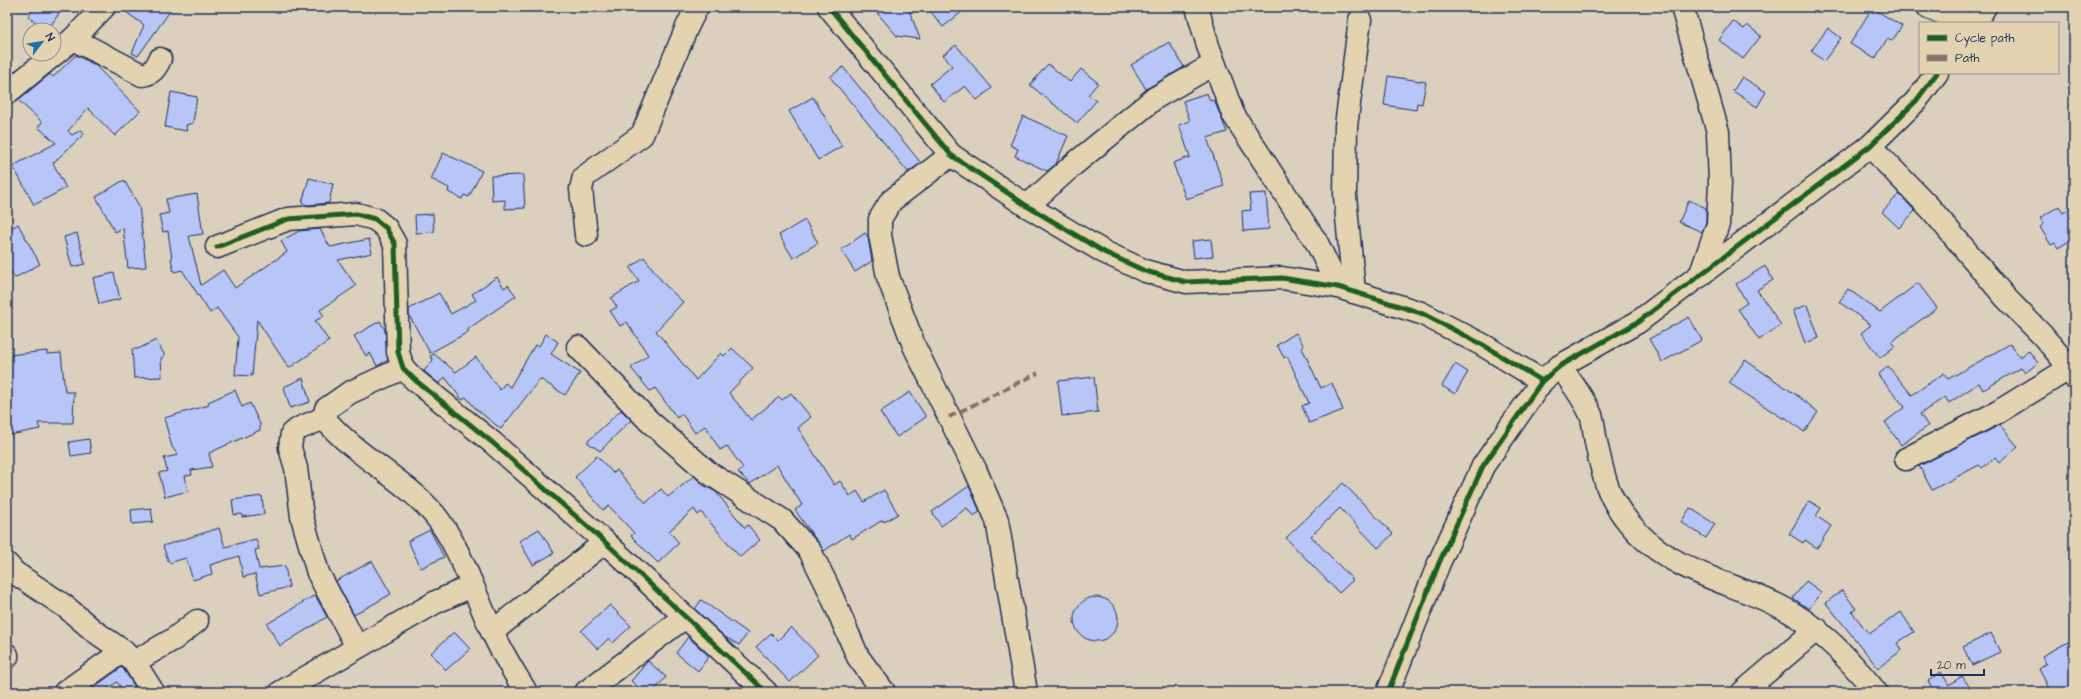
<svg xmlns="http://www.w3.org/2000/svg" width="2081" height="699" font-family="'Architects Daughter',sans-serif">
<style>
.building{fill:#b8c6f7;stroke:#1b2f5e}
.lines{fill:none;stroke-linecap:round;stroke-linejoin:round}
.minor-casing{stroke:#1b2f5e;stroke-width:25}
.minor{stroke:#e4d3b0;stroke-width:22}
.quiet{stroke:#8d6e63;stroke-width:4;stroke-dasharray:8 4;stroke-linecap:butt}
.cycleway-casing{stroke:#e4d3b0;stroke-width:8}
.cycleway{stroke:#1b5e20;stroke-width:5}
</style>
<rect width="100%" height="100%" fill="#dbd0be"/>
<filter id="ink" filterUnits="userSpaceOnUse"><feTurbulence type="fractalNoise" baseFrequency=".025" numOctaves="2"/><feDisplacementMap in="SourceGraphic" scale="8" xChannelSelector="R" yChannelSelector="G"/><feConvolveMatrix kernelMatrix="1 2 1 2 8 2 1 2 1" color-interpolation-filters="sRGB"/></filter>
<g filter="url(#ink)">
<g class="building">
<polygon points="35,7 63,7 48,30 28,17"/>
<polygon points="119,7 173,7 138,56 132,53 144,25"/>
<polygon points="872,7 908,7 920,39 897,36"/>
<polygon points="927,7 968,7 943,27"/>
<polygon points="1872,8 1902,26 1892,41 1887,39 1875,59 1850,44"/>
<polygon points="1733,21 1744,29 1747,25 1761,36 1743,59 1719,40"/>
<polygon points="1828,28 1841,38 1824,61 1811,51"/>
<polygon points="1169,42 1184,67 1146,89 1131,65"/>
<polygon points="956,45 992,88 977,100 965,86 944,102 930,84 952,66 943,55"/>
<polygon points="76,55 95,65 140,111 115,136 88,108 68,131 72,135 81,130 84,134 53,163 66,188 34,205 13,166 56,143 38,127 42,122 18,100 50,74 53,77"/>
<polygon points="1048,64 1070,82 1081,69 1098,83 1088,95 1096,101 1077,123 1030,85"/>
<polygon points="843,67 921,163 908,172 830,77"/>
<polygon points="1388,76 1426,82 1422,104 1417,103 1416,110 1384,105"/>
<polygon points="1742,77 1766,92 1757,107 1733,91"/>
<polygon points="171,92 197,97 193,123 186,125 187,131 165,127"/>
<polygon points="1207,93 1210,101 1214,100 1227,132 1207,138 1224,186 1186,199 1173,163 1190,157 1179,125 1190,121 1183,101"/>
<polygon points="813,97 842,146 818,160 789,111"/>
<polygon points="1023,116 1068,136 1056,164 1047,171 1015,156 1018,149 1010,145"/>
<polygon points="443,153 482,171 469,197 464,195 462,199 448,192 449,188 431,179"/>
<polygon points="523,175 525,208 505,209 505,200 492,201 491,176"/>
<polygon points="309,178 333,184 329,203 308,205 302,203"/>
<polygon points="124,180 139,206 146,267 128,268 123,228 115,232 96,197"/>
<polygon points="1266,193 1269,229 1243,231 1242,211 1251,210 1249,194"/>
<polygon points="197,194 203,234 189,236 201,285 223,270 235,288 287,252 281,241 299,231 320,229 330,247 369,239 372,253 338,260 356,286 320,310 324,316 315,321 329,341 289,368 257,320 252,376 235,375 238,337 217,308 210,313 182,270 174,272 171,259 172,259 168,231 163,232 159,215 169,213 166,199"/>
<polygon points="1899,194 1915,211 1899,228 1882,212"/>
<polygon points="1689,200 1706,208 1706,222 1702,232 1679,222"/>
<polygon points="2059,206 2063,213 2074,206 2074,238 2058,248 2055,243 2051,245 2040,227 2044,224 2040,218"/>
<polygon points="433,214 434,232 416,233 415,215"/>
<polygon points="805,220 818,243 793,258 779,235"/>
<polygon points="18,224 40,264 15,278 7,265 7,231"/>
<polygon points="77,233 85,264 72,267 64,237"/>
<polygon points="865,233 868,237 872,261 855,272 841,250"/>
<polygon points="1211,239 1213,256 1194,258 1192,241"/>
<polygon points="644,257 664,284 683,302 656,331 696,380 721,353 724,356 732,348 753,368 729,393 751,420 779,397 782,400 791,393 811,417 798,428 834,485 840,481 850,496 857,491 864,502 884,490 898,514 884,522 883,520 852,539 849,534 824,551 795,510 802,505 777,465 750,484 738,472 743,468 727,446 720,450 705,426 695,433 682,414 677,418 655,388 650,391 631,368 648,355 627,322 620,326 610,311 617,307 611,298 639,281 630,268"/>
<polygon points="1765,266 1773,280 1757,290 1781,325 1759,340 1738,309 1747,303 1736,284"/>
<polygon points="114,273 120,299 99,304 93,278"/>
<polygon points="497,277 504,288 508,285 516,296 468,329 468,332 430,353 409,315 409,309 439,293 451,314 476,300 472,294"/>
<polygon points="1918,283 1937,308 1891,342 1895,346 1880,358 1861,333 1871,325 1839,302 1848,289 1880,312"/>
<polygon points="1807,305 1819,338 1805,343 1793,310"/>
<polygon points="1689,317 1702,340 1662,362 1649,339"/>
<polygon points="380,321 385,330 388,360 377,366 370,353 366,356 354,336"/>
<polygon points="1296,333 1304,346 1302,348 1321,388 1332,383 1343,410 1309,423 1302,406 1309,403 1287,356 1284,358 1277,345"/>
<polygon points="546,334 558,342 551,354 580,373 565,395 540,379 501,429 476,409 466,397 462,400 445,377 439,384 424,371 433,360 430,356 434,354 456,372 476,357 500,390 505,383 510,387 535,345 539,346"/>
<polygon points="156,340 165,356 161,358 162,377 134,378 132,349 138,349"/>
<polygon points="2010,344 2020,357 2029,351 2038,363 2025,373 2021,368 1983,390 1979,383 1949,403 1945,397 1920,414 1928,426 1901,445 1885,422 1905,407 1878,375 1888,366 1912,395 1944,373 1948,379"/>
<polygon points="47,351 47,354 61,353 65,392 74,392 73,423 38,423 40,429 10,435 7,422 8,355"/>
<polygon points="1745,360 1798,396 1818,412 1804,432 1785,417 1784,419 1729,383"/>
<polygon points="1455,364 1468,372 1455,394 1442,386"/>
<polygon points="1094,377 1098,412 1062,416 1058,381"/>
<polygon points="303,378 310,402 290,408 284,387"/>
<polygon points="235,390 242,407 250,403 260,424 260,430 209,453 212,467 191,470 192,475 185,476 188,491 165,497 159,473 167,471 164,458 178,455 172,447 164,418 209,405 208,402"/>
<polygon points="910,392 926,417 897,437 880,412"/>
<polygon points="621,410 631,420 600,451 587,442"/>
<polygon points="2000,425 2018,447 1999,463 1995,458 1982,468 1979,465 1932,490 1919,466"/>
<polygon points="89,439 91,453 71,456 69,442"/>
<polygon points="597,456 613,473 617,470 646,503 661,489 668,497 694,476 703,485 716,492 745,528 748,525 760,540 740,557 701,512 698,515 694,509 669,531 679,543 658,563 631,536 634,533 609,506 603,510 575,477"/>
<polygon points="1343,483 1393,534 1378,548 1340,508 1311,536 1353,580 1339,593 1286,538"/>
<polygon points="969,486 980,512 973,516 967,508 941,526 932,512"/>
<polygon points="262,496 264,514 242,517 242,514 234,515 232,500"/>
<polygon points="1809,501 1821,508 1816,516 1831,526 1817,548 1805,540 1803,543 1789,534"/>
<polygon points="151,508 153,522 132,524 131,510"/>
<polygon points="1690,508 1715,524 1706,538 1681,522"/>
<polygon points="219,528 225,547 256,539 259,549 255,550 259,569 285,566 289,587 260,594 255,574 243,577 239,556 210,565 212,574 193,580 186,558 169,563 163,546"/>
<polygon points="539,529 554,553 533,565 519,541"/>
<polygon points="430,530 444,557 421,568 408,541"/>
<polygon points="372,561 391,594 354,615 336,581"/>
<polygon points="1806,581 1821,592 1809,609 1793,598"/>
<polygon points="1842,590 1856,609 1852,612 1869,634 1901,612 1914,632 1897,643 1902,650 1878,668 1826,603"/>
<polygon points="315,595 327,617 280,646 267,624"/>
<circle cx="1096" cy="619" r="22"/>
<polygon points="701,600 748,633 739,645 725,637 695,609"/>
<polygon points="610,605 631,626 613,643 609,638 598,649 581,631"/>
<polygon points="791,627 818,655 790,682 756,647 771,633 778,640"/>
<polygon points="454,632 470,649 446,670 431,653"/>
<polygon points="1991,633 2000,652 1972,665 1963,647"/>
<polygon points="688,637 709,656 698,671 676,653"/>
<polygon points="2074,639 2074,692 2051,692 2039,669 2046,664 2042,656"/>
<polygon points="648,661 666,677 653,692 644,692 631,681"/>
<polygon points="122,667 138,692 124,692 117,682 103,692 87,692"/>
<polygon points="1941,672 1949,685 1962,676 1973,692 1935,692 1928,681"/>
</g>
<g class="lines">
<defs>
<g id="minor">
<polyline points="829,7 951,155 1027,206 1104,252 1145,271 1186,282 1282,278 1338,287 1421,313 1483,345 1542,381"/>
<polyline points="1197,7 1208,46 1233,114 1317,243 1338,287"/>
<polyline points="1682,7 1718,132 1720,184 1718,224 1700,276"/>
<polyline points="1928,7 1965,23"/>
<polyline points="1975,23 1985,7"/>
<path d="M73,39l69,36c10,-1 14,-7 18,-16"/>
<polyline points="7,93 73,39 104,7"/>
<polyline points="1870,146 1931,209 2005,297 2042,335 2070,368 2074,377"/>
<polyline points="951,155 891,201 880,219 880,235 888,277 915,348 975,469 997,520 1026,692"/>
<polyline points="1027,206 1073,165 1155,98 1214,64"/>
<polyline points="586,235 581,189 584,177 642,135 687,27 697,7"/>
<polyline points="217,247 288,219 356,214 375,219 386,228 395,244 398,352 403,368 415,380 493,443 605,542 766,692"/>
<polyline points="1354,292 1345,196 1346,126 1360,20"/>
<polyline points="578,347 649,421 709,473 782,520 810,551 827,585 858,657 884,692"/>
<path d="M1560,366c11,16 23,31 31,49 3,8 3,18 5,27 8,39 13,61 42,91 38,39 92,49 139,72 40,19 71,53 99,87"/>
<path d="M403,368l-54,25 -23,16 -2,9c31,38 78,59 110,96 25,30 41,81 58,117 9,21 22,41 34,61"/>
<polyline points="324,418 300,428 292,433 290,448 296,468 302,517 318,573 357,647"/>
<polyline points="1906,459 1998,412 2070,368"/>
<polyline points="7,564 15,573 66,607 94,631 123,651 134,662 153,692"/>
<polyline points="492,632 605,542"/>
<polyline points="7,655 7,657"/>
<polyline points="134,662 174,639 197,621"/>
<polyline points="65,692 123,651"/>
<polyline points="281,692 436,602 472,586"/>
<polyline points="586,692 685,617"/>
<polyline points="1388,692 1439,563 1483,466 1542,381 1560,366 1638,322 1870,146 1916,101 1937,73"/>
<polyline points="1743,692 1817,629"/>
</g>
</defs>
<use href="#minor" class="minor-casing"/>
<use href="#minor" class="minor"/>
<polyline class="quiet" points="949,417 1038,373"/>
<defs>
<g id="cycleway">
<polyline points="829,7 951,155 1027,206 1104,252 1145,271 1186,282 1282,278 1338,287 1421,313 1483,345 1542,381"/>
<polyline points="217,247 288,219 356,214 375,219 386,228 395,244 398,352 403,368 415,380 493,443 605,542 766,692"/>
<polyline points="1388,692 1439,563 1483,466 1542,381 1560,366 1638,322 1870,146 1916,101 1937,73"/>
</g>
</defs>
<use href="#cycleway" class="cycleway-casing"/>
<use href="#cycleway" class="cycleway"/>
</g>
</g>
<rect width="2081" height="699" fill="none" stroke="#e4d3b0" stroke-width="24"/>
<rect x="12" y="12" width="2057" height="675" fill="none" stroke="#1b2f5e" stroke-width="1.5" filter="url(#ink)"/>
<rect x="1919" y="22" width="140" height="52" fill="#e4d3b0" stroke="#94918f"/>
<rect x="1927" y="35" width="20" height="6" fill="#1b5e20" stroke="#94918f"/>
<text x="1955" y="42" font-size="12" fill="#1b2f5e">Cycle path</text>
<rect x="1927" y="55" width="20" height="6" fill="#8d6e63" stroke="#94918f"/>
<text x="1955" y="62" font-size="12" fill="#1b2f5e">Path</text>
<g transform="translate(42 42) rotate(59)"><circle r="19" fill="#e4d3b0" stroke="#94918f"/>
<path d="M0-3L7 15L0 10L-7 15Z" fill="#1f6fb2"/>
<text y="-6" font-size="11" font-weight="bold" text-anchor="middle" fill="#1b2f5e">N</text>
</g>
<path d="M1931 669v6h53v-6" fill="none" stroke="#1b2f5e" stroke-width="2"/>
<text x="1937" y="669" font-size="12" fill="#1b2f5e" stroke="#e4d3b0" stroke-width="3" paint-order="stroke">20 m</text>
</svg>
